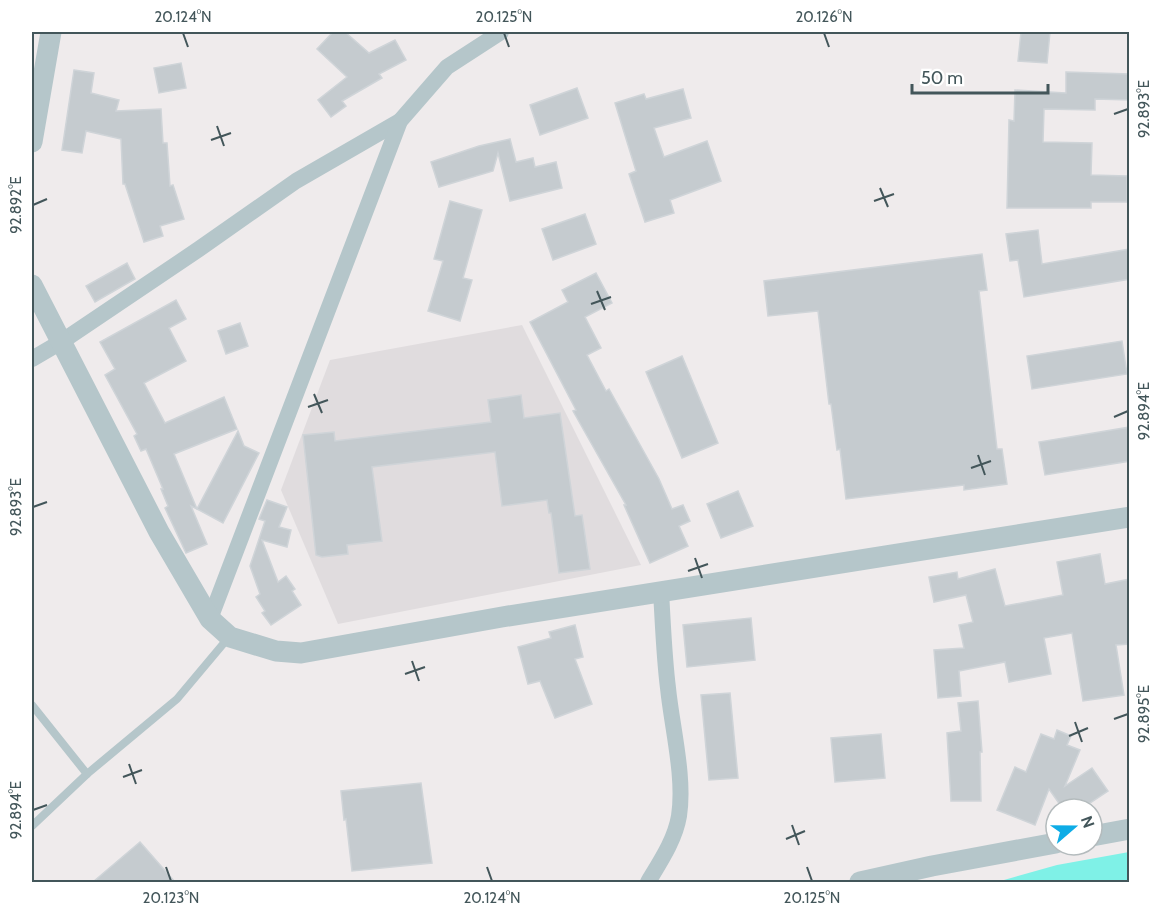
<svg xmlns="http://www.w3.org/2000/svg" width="1161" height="914" font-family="Cabin,sans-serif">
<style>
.education{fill:#e0dcde}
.water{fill:#7ff1e7}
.building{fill:#c5cbcf;stroke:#cfd4d8;stroke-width:1.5}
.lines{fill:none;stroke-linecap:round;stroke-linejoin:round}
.service{stroke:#b5c6ca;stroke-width:8}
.minor{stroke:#b5c6ca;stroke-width:16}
.tertiary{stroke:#b5c6ca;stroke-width:21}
.ticks{fill:none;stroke:#43565a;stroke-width:2}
.neatline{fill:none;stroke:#43565a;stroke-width:2}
.ticks-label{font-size:15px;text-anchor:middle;fill:#43565a}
</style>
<rect width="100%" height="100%" fill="#efebec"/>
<polygon class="education" points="522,325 641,565 338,624 281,490 330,360"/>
<polygon class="water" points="1129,852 1129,882 997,882 1057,865"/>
<g class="building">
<polygon points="333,32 345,32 369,53 395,40 406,60 379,74 382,78 342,101 346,106 331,117 318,100 347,77 317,49"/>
<polygon points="1021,32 1050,32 1047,63 1018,61"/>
<polygon points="181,63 186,88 159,93 154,68"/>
<polygon points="74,70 94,73 91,93 119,100 116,111 161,109 163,143 167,143 170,186 173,185 184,219 160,226 163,236 144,242 125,184 123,184 121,139 86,131 82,153 62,150"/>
<polygon points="1066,72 1130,74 1130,100 1095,99 1095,110 1044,109 1043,142 1092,143 1091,175 1127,176 1127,202 1091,202 1091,208 1007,208 1009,120 1014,121 1015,90 1066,93"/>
<polygon points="577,88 588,118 540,135 530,105"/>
<polygon points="683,89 691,118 654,128 664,157 707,141 721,181 670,200 674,213 645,222 629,174 636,171 615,103 644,94 646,99"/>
<polygon points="510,139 516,162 533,158 535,167 556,162 562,188 510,201 498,153 493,171 439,187 431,162 479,146"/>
<polygon points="450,201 482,210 463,278 472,280 460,321 428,311 443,261 434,259"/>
<polygon points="585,214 596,244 553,260 542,229"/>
<polygon points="1038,230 1042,264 1130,249 1130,279 1024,297 1018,260 1010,261 1006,234"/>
<polygon points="982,254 987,290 979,291 997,449 1002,449 1007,484 964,490 964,485 846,499 840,449 837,450 831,404 829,404 818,311 768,316 764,281"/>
<polygon points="127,263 135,279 95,302 86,286"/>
<polygon points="596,273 612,303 585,317 601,348 587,355 606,391 609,389 659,479 672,509 683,505 690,521 679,526 688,546 650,563 624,505 626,505 573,411 576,410 530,322 568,302 562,290"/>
<polygon points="176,300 186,319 169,328 186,361 144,383 165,423 224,397 237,429 174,454 197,509 191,506 207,544 186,553 165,508 168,506 161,489 163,489 146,449 141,451 134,436 137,434 105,375 115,369 100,342"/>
<polygon points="240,323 248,346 226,354 218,331"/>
<polygon points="1122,341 1127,374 1032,389 1027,356"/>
<polygon points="682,356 718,443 682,458 646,372"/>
<polygon points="521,395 524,418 560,413 575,516 582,515 590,569 559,573 551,513 549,513 547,500 502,506 495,452 372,467 382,541 347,545 348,554 322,557 316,555 303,435 334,432 335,441 491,422 488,400"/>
<polygon points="1130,427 1130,461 1045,475 1039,442"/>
<polygon points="238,431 244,446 259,453 223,523 197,509"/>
<polygon points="738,491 753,526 721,538 707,504"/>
<polygon points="267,500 287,507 279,527 291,530 287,547 262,540 278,582 286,576 295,589 292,591 301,605 271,625 262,613 265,611 256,597 260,594 250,566 265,521 259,519"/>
<polygon points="1100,554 1105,584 1130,579 1130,644 1116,645 1124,695 1083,701 1072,633 1044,638 1051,674 1009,682 1005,662 959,671 961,696 938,698 934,650 964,648 959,625 973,622 966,595 934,602 929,577 957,572 958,579 995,569 1005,606 1063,595 1057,562"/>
<polygon points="751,618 755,660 687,667 683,625"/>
<polygon points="575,625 583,657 575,659 592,704 555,718 540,681 528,684 518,647 551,638 549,632"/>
<polygon points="730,693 738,778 709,780 701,695"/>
<polygon points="978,701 982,752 980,752 981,801 951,801 947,733 961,731 958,703"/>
<polygon points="1057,730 1071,736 1067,745 1080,750 1065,786 1092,768 1108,791 1081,809 1063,809 1049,789 1035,825 997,810 1015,767 1026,772 1041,734 1054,739"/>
<polygon points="881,734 885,778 835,782 831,738"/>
<polygon points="421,783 432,863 352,871 346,819 344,820 341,791"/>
<polygon points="140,842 175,882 93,882"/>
</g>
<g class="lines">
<g class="service">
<polyline points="32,705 87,774"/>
<polyline points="32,826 87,774 177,699 229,637"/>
</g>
<g class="minor">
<polyline points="32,359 61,342 199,249 296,181 400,121"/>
<polyline points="210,619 400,121 447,67 501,32"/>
<path d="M648,882c12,-20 27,-42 31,-66 6,-39 -7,-88 -11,-128 -4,-32 -5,-64 -7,-96"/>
</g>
<g class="tertiary">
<polyline points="32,142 51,32"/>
<polyline points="32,285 159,532 210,619 230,637 276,651 301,653 502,617 1130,517"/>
<polyline points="1092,836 1130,829"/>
<polyline points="860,882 932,866 1056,843"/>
</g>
</g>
<path class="ticks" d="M183,33l5,14M504,33l5,14M824,33l5,14M1114,114l14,-5M217,126l7,20M211,140l20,-7M880,188l8,19M874,201l20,-7M33,205l14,-6M597,291l8,19M591,304l20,-7M314,394l8,19M308,407l20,-7M1114,417l14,-6M978,455l7,20M971,468l20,-7M33,507l14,-5M695,558l7,20M688,571l20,-7M412,661l7,20M405,674l20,-7M1114,719l14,-5M1075,722l7,20M1069,736l19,-8M129,764l7,20M123,777l19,-7M33,810l14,-5M792,825l7,20M786,839l19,-8M166,867l5,14M487,867l5,14M807,867l5,14"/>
<rect width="1161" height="914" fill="none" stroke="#ffffff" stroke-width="66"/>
<g transform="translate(1074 827) rotate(70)"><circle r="28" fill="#ffffff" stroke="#b4bbbd" stroke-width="1.5"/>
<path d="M0-4.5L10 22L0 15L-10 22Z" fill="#0eace6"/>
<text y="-9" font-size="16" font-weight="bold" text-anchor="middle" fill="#43565a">N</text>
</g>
<path d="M912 84v9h136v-9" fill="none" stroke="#43565a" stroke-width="3"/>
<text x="921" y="84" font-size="18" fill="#43565a" stroke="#ffffff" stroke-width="4.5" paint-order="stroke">50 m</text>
<rect x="33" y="33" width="1095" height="848" class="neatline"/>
<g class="ticks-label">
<text x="183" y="22">20.124°N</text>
<text x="504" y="22">20.125°N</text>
<text x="824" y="22">20.126°N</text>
<text transform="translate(1144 109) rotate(-90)" y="5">92.893°E</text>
<text transform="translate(16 205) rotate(-90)" y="5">92.892°E</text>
<text transform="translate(1144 411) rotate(-90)" y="5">92.894°E</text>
<text transform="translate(16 507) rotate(-90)" y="5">92.893°E</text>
<text transform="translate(1144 714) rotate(-90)" y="5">92.895°E</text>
<text transform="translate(16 810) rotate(-90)" y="5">92.894°E</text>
<text x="171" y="903">20.123°N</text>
<text x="492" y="903">20.124°N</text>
<text x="812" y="903">20.125°N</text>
</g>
</svg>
